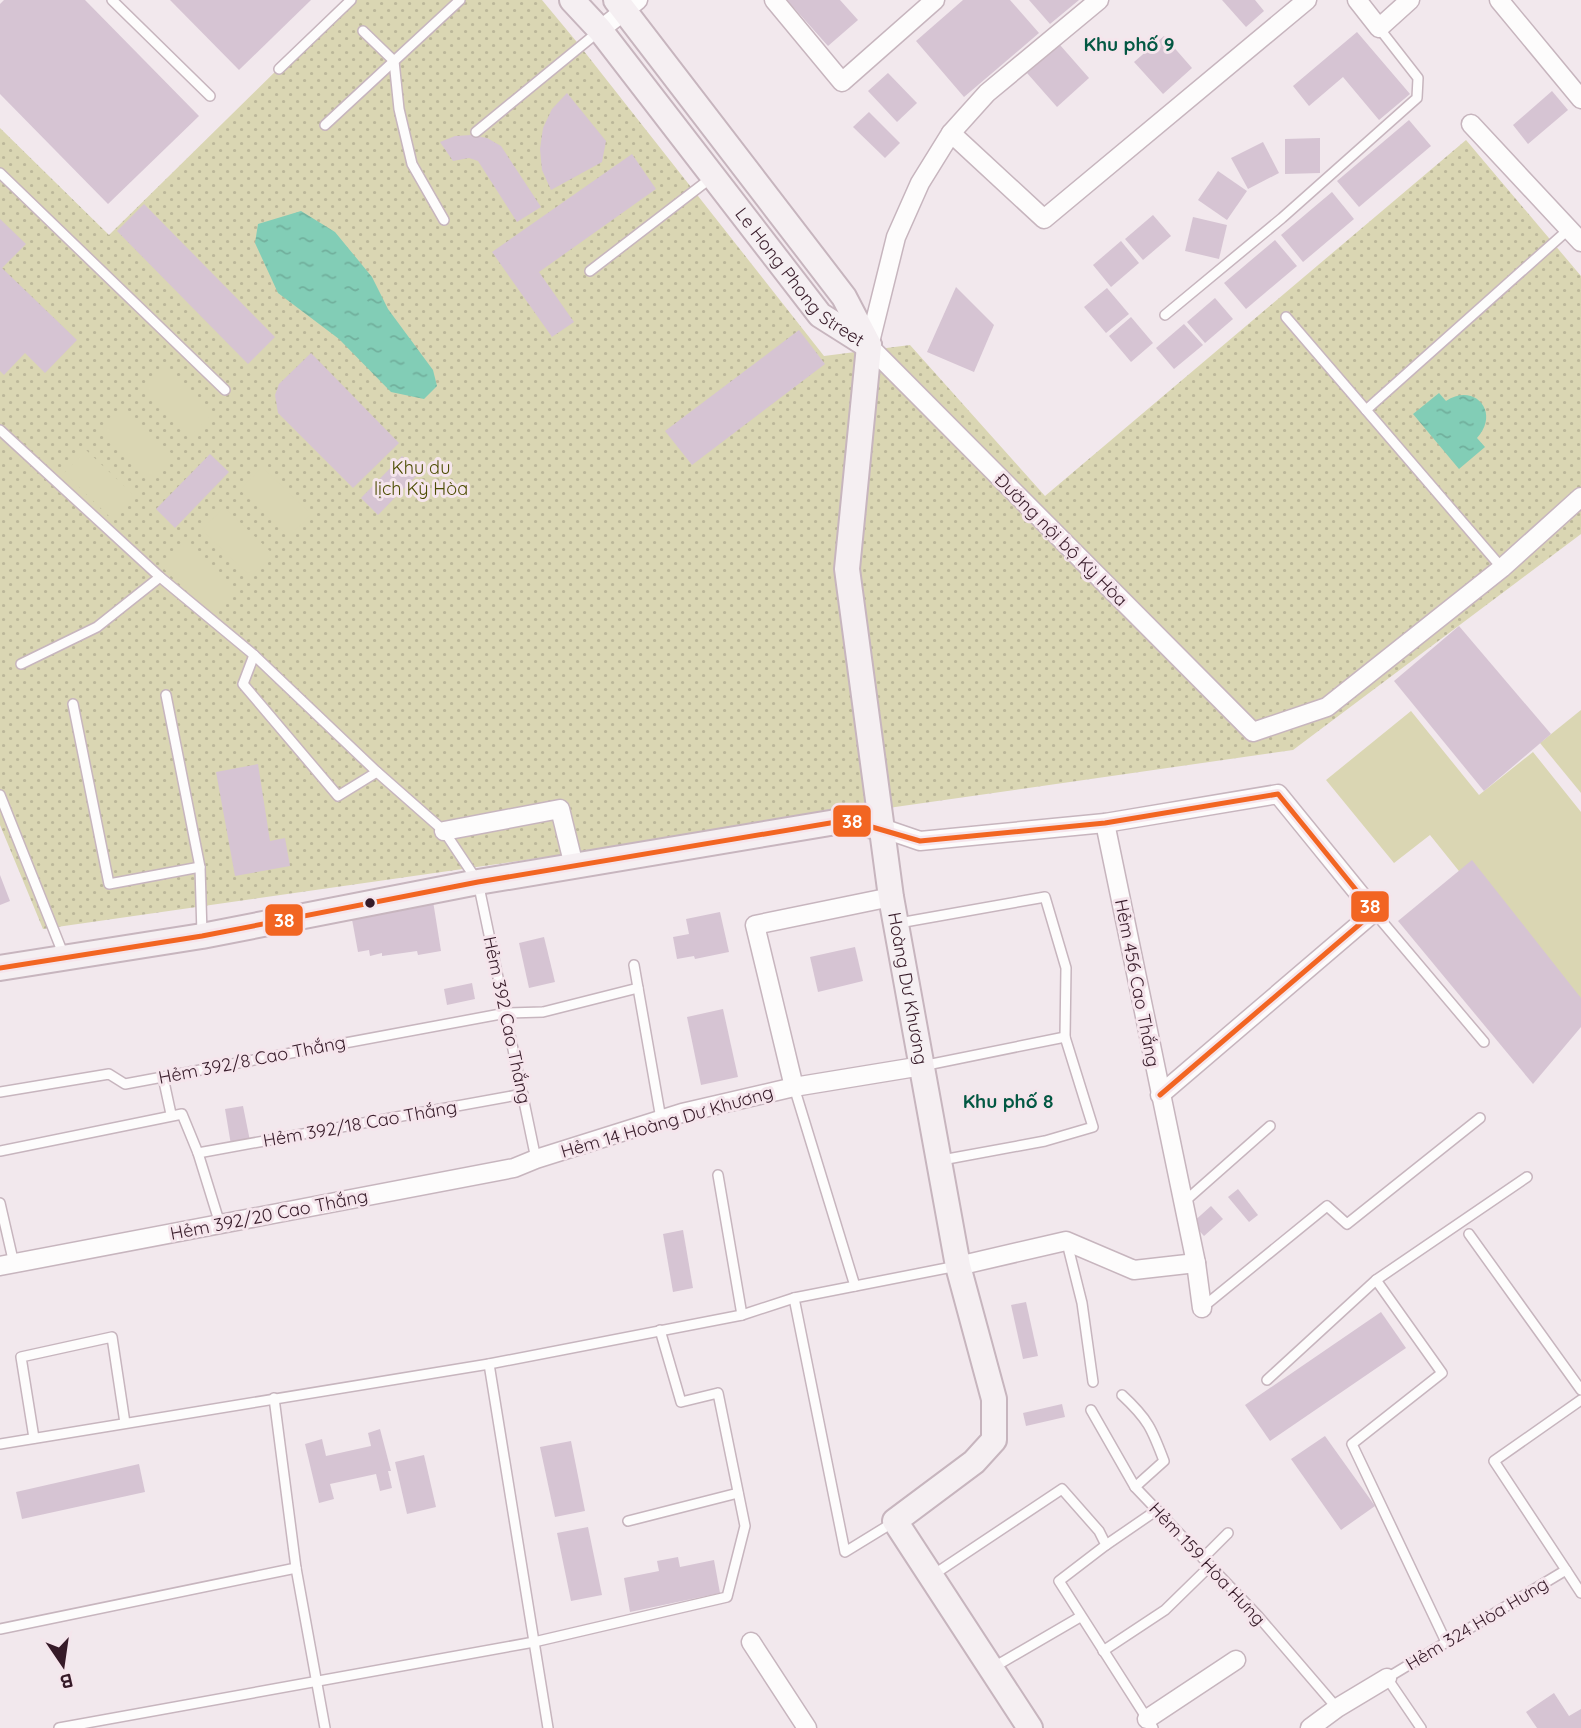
<svg xmlns="http://www.w3.org/2000/svg" width="1581" height="1728" font-family="Quicksand,sans-serif">
<style>
.grass{fill:url(#grass-dots)}
.garden{fill:#dad6b3}
.water{fill:url(#water-ripples)}
.building{fill:#d6c4d3}
.lines{fill:none;stroke-linecap:round;stroke-linejoin:round}
.lane-casing{stroke:#c7b5be;stroke-width:12}
.street-casing{stroke:#c7b5be;stroke-width:21}
.secondary-casing{stroke:#c7b5be;stroke-width:28}
.lane{stroke:#fdfcfc;stroke-width:9}
.street{stroke:#fdfcfc;stroke-width:18}
.secondary{stroke:#f5eff2;stroke-width:24}
.bus-1-casing{stroke:#f5e5ec;stroke-width:10}
.bus-1{stroke:#f26522;stroke-width:5}
.bus-dot{fill:#361a28;stroke:#f5e5ec;stroke-width:2.5}
.labels{text-anchor:middle;stroke-width:6;stroke-linejoin:round;paint-order:stroke}
.street-label{font-size:18px;fill:#361a28;stroke:#f5e5ec}
.park-label{font-size:18px;fill:#4c4c02;stroke:#f5e5ec}
.neighbourhood-label{font-size:19px;font-weight:bold;fill:#035843;stroke:#f5e5ec}
.line-badge{stroke:#f5e5ec;stroke-width:2.5}
.badge-label{font-size:19px;text-anchor:middle;font-weight:bold;fill:#fff}
</style>
<defs>
<pattern id="grass-dots" width="8" height="8" patternUnits="userSpaceOnUse" patternTransform="scale(1.75)"><rect width="8" height="8" fill="#dad6b3"/><path d="M2 2h.1M6 6h.1" fill="none" stroke="#bcb79a" stroke-width="1.8" stroke-linecap="round"/></pattern>
<pattern id="water-ripples" width="26" height="14" patternUnits="userSpaceOnUse" patternTransform="scale(1.75)"><rect width="26" height="14" fill="#82cdb6"/><path d="M2 4q2-2 4 0t4 0M15 11q2-2 4 0t4 0" fill="none" stroke="#71af9c"/></pattern>
</defs>
<rect width="100%" height="100%" fill="#f2e8ed"/>
<polygon class="grass" points="348,0 542,0 576,41 824,356 910,345 1045,496 1466,140 1581,276 1581,534 1293,750 43,929 0,825 0,128 109,235"/>
<g class="garden">
<polygon points="162,366 212,414 190,437 140,389"/>
<polygon points="124,409 174,456 151,479 102,432"/>
<polygon points="86,450 136,497 113,520 64,473"/>
<polygon points="262,467 311,514 289,537 240,490"/>
<polygon points="224,507 273,554 251,577 202,530"/>
<polygon points="184,544 233,592 211,615 162,567"/>
<polygon points="1581,710 1581,793 1540,743"/>
<polygon points="1411,711 1479,795 1533,752 1581,812 1581,1023 1430,835 1394,863 1326,780"/>
</g>
<g class="water">
<polygon points="301,211 335,232 372,277 388,309 433,370 437,386 424,399 391,392 339,339 278,293 255,243 258,224"/>
<path d="M1439,393l7,8c28,-19 55,11 31,37l8,9 -26,22 -46,-55z"/>
</g>
<g class="building">
<polygon points="4,0 85,0 199,116 108,204 0,94 0,4"/>
<polygon points="170,0 311,0 239,70"/>
<polygon points="787,0 840,0 858,20 828,46"/>
<polygon points="963,0 1010,0 1039,33 964,97 916,41"/>
<polygon points="1029,0 1079,0 1050,24"/>
<polygon points="1222,0 1255,0 1264,11 1246,27"/>
<polygon points="1357,32 1410,94 1379,120 1343,77 1309,106 1293,86"/>
<polygon points="1164,36 1192,68 1163,94 1134,62"/>
<polygon points="1060,45 1089,78 1057,107 1027,73"/>
<polygon points="888,73 917,103 897,122 868,91"/>
<polygon points="1552,91 1568,110 1528,144 1513,125"/>
<polygon points="567,93 606,141 602,162 551,190 542,170 540,149 543,128 552,109"/>
<polygon points="869,112 900,143 885,158 853,127"/>
<polygon points="1409,120 1431,146 1359,207 1337,181"/>
<polygon points="471,135 487,138 501,146 541,207 517,222 478,161 469,158 453,161 440,142 455,136"/>
<polygon points="1320,138 1320,173 1285,174 1285,139"/>
<polygon points="1263,142 1279,173 1248,189 1231,158"/>
<polygon points="632,154 656,189 539,272 574,322 552,337 492,252"/>
<polygon points="1218,171 1247,191 1227,220 1198,200"/>
<polygon points="1332,192 1354,219 1303,262 1281,235"/>
<polygon points="144,204 275,337 248,364 117,231"/>
<polygon points="1153,215 1171,236 1143,260 1125,239"/>
<polygon points="1193,217 1227,225 1219,259 1185,251"/>
<polygon points="0,219 26,244 2,268 77,340 45,373 25,353 4,375 0,371"/>
<polygon points="1275,240 1297,266 1246,309 1224,283"/>
<polygon points="1121,241 1139,263 1111,287 1093,265"/>
<polygon points="956,287 994,325 974,372 927,352"/>
<polygon points="1107,288 1129,314 1106,333 1084,307"/>
<polygon points="1215,298 1233,319 1205,343 1187,322"/>
<polygon points="1131,317 1153,343 1131,362 1109,336"/>
<polygon points="1184,324 1203,345 1174,369 1156,348"/>
<polygon points="799,330 825,364 692,465 665,431"/>
<polygon points="311,353 399,443 353,488 278,413 275,395 279,384"/>
<polygon points="210,454 229,472 175,528 156,509"/>
<polygon points="402,456 420,472 378,515 361,498"/>
<polygon points="1459,626 1551,734 1484,791 1394,681"/>
<polygon points="258,764 270,841 285,838 290,866 235,876 216,772"/>
<polygon points="1472,860 1581,998 1581,1027 1533,1084 1398,921"/>
<polygon points="0,875 10,901 0,905"/>
<polygon points="433,901 441,951 418,955 417,951 382,956 382,953 370,956 369,950 358,952 351,914"/>
<polygon points="720,912 729,952 695,959 694,956 677,959 673,937 689,934 686,919"/>
<polygon points="544,937 555,982 529,988 519,943"/>
<polygon points="855,947 863,981 818,992 810,957"/>
<polygon points="472,983 475,999 447,1005 444,989"/>
<polygon points="723,1009 738,1077 701,1085 687,1017"/>
<polygon points="243,1106 250,1141 231,1145 225,1109"/>
<polygon points="1238,1189 1258,1215 1249,1222 1228,1197"/>
<polygon points="1211,1206 1223,1219 1204,1236 1192,1223"/>
<polygon points="683,1230 693,1288 673,1292 663,1234"/>
<polygon points="1026,1302 1038,1356 1023,1359 1011,1305"/>
<polygon points="1381,1312 1406,1348 1270,1441 1245,1405"/>
<polygon points="1062,1404 1065,1417 1026,1426 1023,1413"/>
<polygon points="380,1429 391,1471 388,1471 392,1488 380,1491 376,1474 330,1484 334,1499 319,1503 305,1444 322,1439 326,1456 371,1446 368,1433"/>
<polygon points="1325,1436 1375,1506 1341,1530 1291,1459"/>
<polygon points="571,1441 585,1511 555,1517 540,1447"/>
<polygon points="424,1455 436,1507 407,1514 395,1462"/>
<polygon points="139,1464 145,1492 22,1519 16,1492"/>
<polygon points="588,1527 602,1595 571,1601 557,1533"/>
<polygon points="678,1557 680,1567 714,1560 720,1593 630,1612 624,1578 659,1571 657,1561"/>
<polygon points="1554,1693 1569,1716 1581,1709 1581,1728 1537,1728 1526,1712"/>
</g>
<g class="lines">
<defs>
<g id="lane">
<polyline points="112,0 210,96"/>
<polyline points="363,31 394,61 399,109 412,164 444,220"/>
<polyline points="279,69 351,0"/>
<polyline points="325,125 460,0"/>
<polyline points="476,132 598,32"/>
<polyline points="0,173 225,390"/>
<polyline points="590,271 711,178"/>
<polyline points="1165,315 1282,218 1417,98 1418,78 1379,28"/>
<polyline points="1286,317 1502,568"/>
<polyline points="1366,410 1569,229"/>
<polyline points="0,430 160,577 254,655 377,772 444,831 478,882 536,1159"/>
<polyline points="254,655 243,684 338,796 377,772"/>
<polyline points="21,664 97,627 160,577"/>
<polyline points="166,695 200,867 202,934"/>
<polyline points="73,704 109,884 200,867"/>
<polyline points="0,795 64,956"/>
<polyline points="1374,912 1484,1042"/>
<polyline points="899,923 1045,897 1066,968 1065,1037 922,1066"/>
<polyline points="634,965 661,1119"/>
<polyline points="163,1077 171,1114"/>
<polyline points="794,1087 855,1286"/>
<polyline points="0,1092 109,1074 125,1084 506,1013 543,1012 638,988"/>
<polyline points="0,1151 182,1114 198,1153 220,1224"/>
<polyline points="198,1153 523,1094"/>
<polyline points="942,1160 1045,1141 1093,1127 1065,1037"/>
<polyline points="718,1175 742,1315"/>
<polyline points="1184,1202 1270,1126"/>
<polyline points="0,1203 14,1264"/>
<polyline points="1469,1234 1581,1390"/>
<polyline points="1067,1243 1082,1303 1093,1382"/>
<polyline points="1376,1280 1527,1177"/>
<polyline points="1203,1307 1327,1206 1347,1224 1480,1118"/>
<polyline points="489,1364 548,1728"/>
<polyline points="1267,1380 1376,1280 1442,1373 1352,1444 1446,1642"/>
<path d="M1122,1395c26,24 30,34 42,66l-29,26"/>
<polyline points="274,1398 296,1568 325,1728"/>
<polyline points="1091,1410 1135,1487 1258,1616 1337,1708"/>
<polyline points="34,1438 21,1357 112,1337 125,1423"/>
<polyline points="0,1444 489,1364 742,1315 794,1298"/>
<polyline points="628,1521 738,1493"/>
<polyline points="894,1522 845,1552 794,1298 957,1266"/>
<polyline points="1106,1545 1157,1510"/>
<polyline points="1203,1558 1228,1533"/>
<polyline points="1566,1570 1581,1593"/>
<polyline points="933,1575 1062,1489 1099,1531 1106,1545 1059,1581 1153,1728"/>
<polyline points="0,1629 296,1568"/>
<polyline points="1103,1651 1165,1610 1210,1566"/>
<polyline points="994,1667 1080,1617"/>
<polyline points="59,1728 534,1642 727,1597 745,1526 718,1393 681,1402 660,1330"/>
<polyline points="1421,1728 1387,1678 1566,1570 1494,1461 1581,1400"/>
</g>
<g id="street">
<polyline points="774,0 842,82 935,0"/>
<polyline points="1099,0 987,93 951,133 920,183 896,237 869,346 1253,732 1327,707 1502,568 1581,497"/>
<polyline points="1357,0 1379,28 1410,0"/>
<polyline points="1499,0 1581,99"/>
<polyline points="600,30 638,0"/>
<polyline points="1471,124 1581,242"/>
<polyline points="951,133 1044,219 1307,0"/>
<polyline points="1105,823 1196,1263 1202,1308"/>
<polyline points="882,828 920,841 1105,823 1278,794 1374,912 1160,1095"/>
<polyline points="444,831 560,809 574,866"/>
<polyline points="794,1087 755,925 891,897"/>
<polyline points="0,1266 514,1168 536,1159 682,1113 794,1087 922,1066"/>
<polyline points="958,1266 1066,1241 1134,1270 1196,1263"/>
<polyline points="751,1642 807,1728"/>
<polyline points="1147,1719 1236,1660"/>
<polyline points="1310,1728 1337,1708 1387,1678"/>
</g>
<g id="secondary">
<path id="s1" d="M572,0l28,30 220,285 49,31"/>
<polyline points="616,0 844,297 869,345"/>
<path id="s2" d="M869,346l-22,223 44,328 67,369 36,133v41l-20,22 -79,59 135,207"/>
<polyline points="0,968 202,936 478,882 848,820 882,828"/>
</g>
</defs>
<use href="#lane" class="lane-casing"/>
<use href="#street" class="street-casing"/>
<use href="#secondary" class="secondary-casing"/>
<use href="#lane" class="lane"/>
<use href="#street" class="street"/>
<use href="#secondary" class="secondary"/>
<defs>
<polyline id="bus-1" points="0,968 202,936 478,882 848,820 920,841 1105,823 1278,794 1374,912 1160,1095"/>
</defs>
<use href="#bus-1" class="bus-1-casing"/>
<use href="#bus-1" class="bus-1"/>
</g>
<circle class="bus-dot" cx="370" cy="903" r="6"/>
<g class="labels">
<g class="street-label">
<text dy="6" stroke="none"><textPath href="#s1" startOffset="360">Le Hong Phong Street</textPath></text>
<text transform="translate(1061 540) rotate(45)" y="6">Đường nội bộ Kỳ Hòa</text>
<text transform="translate(1137 983) rotate(79)" y="6">Hẻm 456 Cao Thắng</text>
<text dy="6" stroke="none"><textPath href="#s2" startOffset="648">Hoàng Dư Khương</textPath></text>
<text transform="translate(507 1020) rotate(78)" y="6">Hẻm 392 Cao Thắng</text>
<text transform="translate(252 1060) rotate(-11)" y="6">Hẻm 392/8 Cao Thắng</text>
<text transform="translate(667 1122) rotate(-16)" y="6">Hẻm 14 Hoàng Dư Khương</text>
<text transform="translate(360 1124) rotate(-10)" y="6">Hẻm 392/18 Cao Thắng</text>
<text transform="translate(269 1215) rotate(-11)" y="6">Hẻm 392/20 Cao Thắng</text>
<text transform="translate(1207 1564) rotate(47)" y="6">Hẻm 159 Hòa Hưng</text>
<text transform="translate(1477 1624) rotate(-31)" y="6">Hẻm 324 Hòa Hưng</text>
</g>
<g class="park-label">
<text x="421" y="474">Khu du<tspan x="421" dy="21">lịch Kỳ Hòa</tspan></text>
</g>
<g class="neighbourhood-label">
<text x="1129" y="51">Khu phố 9</text>
<text x="1008" y="1108">Khu phố 8</text>
</g>
</g>
<g class="line-badge">
<rect x="832" y="804" width="40" height="34" rx="7" fill="#f26522"/>
<rect x="1350" y="890" width="40" height="33" rx="7" fill="#f26522"/>
<rect x="264" y="903" width="40" height="34" rx="7" fill="#f26522"/>
</g>
<g class="badge-label">
<text x="852" y="828">38</text>
<text x="1370" y="913">38</text>
<text x="284" y="927">38</text>
</g>
<g transform="translate(63 1665) rotate(167)" stroke="#f5e5ec" stroke-width="5" paint-order="stroke">
<path d="M0-5L12 26L0 18L-12 26Z" fill="#361a28"/>
<text y="-10" font-size="19" font-weight="bold" text-anchor="middle" fill="#361a28">B</text>
</g>
</svg>
